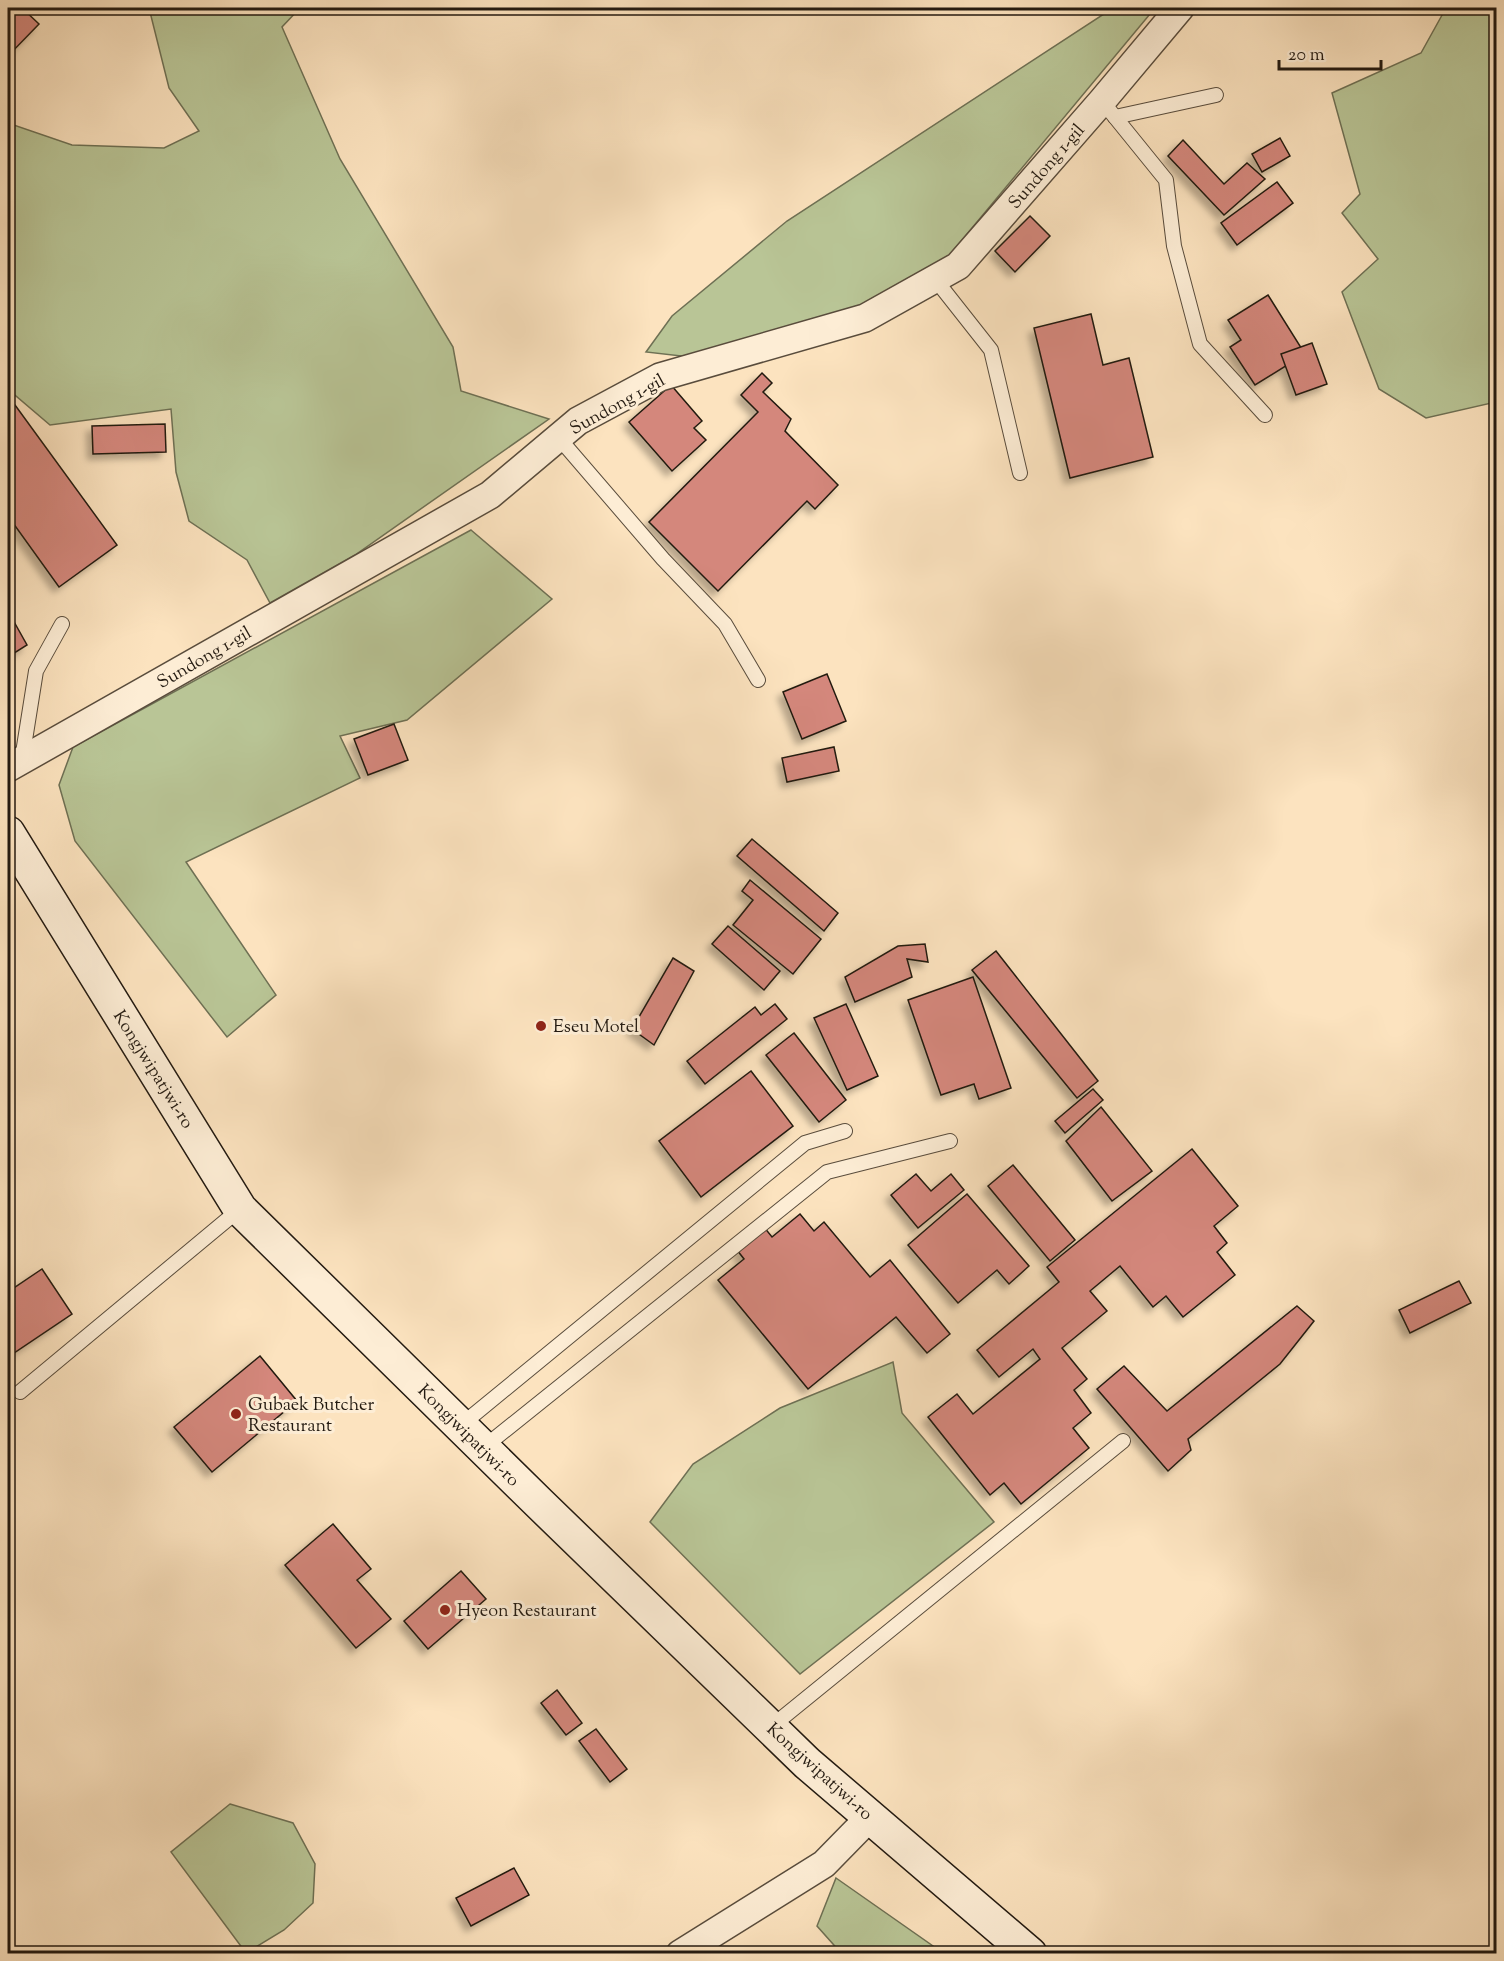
<svg xmlns="http://www.w3.org/2000/svg" width="1504" height="1961" font-family="'Sorts Mill Goudy',serif">
<style>
.green{fill:#b9c596;stroke:#6e7054;stroke-width:1.5}
.building{fill:#d4877c;stroke:#231a11;stroke-width:1.5;filter:url(#shadow)}
.lines{fill:none;stroke-linecap:round;stroke-linejoin:round}
.lane-casing{stroke:#594c3c;stroke-width:16}
.street-casing{stroke:#594c3c;stroke-width:30}
.secondary-casing{stroke:#231a11;stroke-width:36}
.lane{stroke:#fdedd5;stroke-width:14}
.street{stroke:#fdedd5;stroke-width:27}
.secondary{stroke:#fdedd5;stroke-width:33}
.poi-dot{fill:#8f2418;stroke:#fdedd5;stroke-width:2}
.labels{text-anchor:middle;stroke-width:6;stroke-linejoin:round;paint-order:stroke}
.street-label{font-size:18px;fill:#231a11;stroke:#fdedd5}
.poi-label{font-size:18px;fill:#231a11;stroke:#fdedd5;text-anchor:start}
</style>
<defs>
<filter id="shadow"><feDropShadow dx="-5.5" dy="5.5" stdDeviation="3" flood-color="#0004"/></filter>
</defs>
<rect width="100%" height="100%" fill="#fce3bf"/>
<filter id="stains"><feTurbulence type="fractalNoise" baseFrequency=".00333" numOctaves="4"/><feColorMatrix values="0 0 0 0 .2 0 0 0 0 .09 0 0 0 0 .02 0 0 0 .5 -.17"/></filter>
<radialGradient id="worn" r=".72"><stop offset=".6" stop-color="#630" stop-opacity="0"/><stop offset="1" stop-color="#630" stop-opacity=".3"/></radialGradient>
<g class="green">
<polygon points="149,8 300,8 282,27 340,159 453,347 461,391 549,419 355,555 270,603 247,560 189,521 176,472 171,409 50,425 10,391 8,392 8,123 72,145 164,148 199,131 169,88"/>
<polygon points="1113,8 1155,8 947,258 860,310 690,357 646,352 672,316 787,221"/>
<polygon points="1446,8 1496,8 1496,402 1426,418 1379,389 1342,292 1378,259 1342,213 1360,194 1332,93 1421,53"/>
<polygon points="471,530 552,599 407,720 340,736 360,778 186,862 276,995 227,1037 75,841 59,785 73,747"/>
<polygon points="893,1362 902,1413 994,1522 800,1674 650,1522 693,1464 780,1408"/>
<polygon points="230,1804 293,1823 315,1864 313,1903 284,1930 246,1953 171,1852"/>
<polygon points="836,1878 943,1953 841,1953 817,1926"/>
</g>
<g class="building">
<polygon points="8,8 22,8 39,24 8,56"/>
<polygon points="1280,138 1290,156 1262,172 1252,154"/>
<polygon points="1183,140 1224,184 1247,163 1265,179 1224,215 1168,156"/>
<polygon points="1277,182 1293,203 1237,245 1221,223"/>
<polygon points="1030,216 1050,236 1015,272 995,251"/>
<polygon points="1268,295 1305,354 1255,385 1230,347 1241,340 1228,320"/>
<polygon points="1091,314 1103,365 1129,358 1153,457 1070,478 1034,328"/>
<polygon points="1312,343 1327,384 1296,395 1281,354"/>
<polygon points="762,373 772,383 763,392 791,419 785,431 838,485 815,509 807,501 718,591 649,522 758,412 741,395"/>
<polygon points="671,385 702,421 694,428 706,440 672,471 629,422"/>
<polygon points="15,405 117,545 59,587 8,516 8,410"/>
<polygon points="165,424 166,452 93,454 92,426"/>
<polygon points="8,611 27,645 8,657"/>
<polygon points="827,674 846,721 802,739 783,692"/>
<polygon points="394,724 408,760 368,775 354,739"/>
<polygon points="834,747 839,771 787,782 782,758"/>
<polygon points="752,839 838,913 824,931 737,856"/>
<polygon points="750,880 821,939 793,974 733,925 753,900 742,891"/>
<polygon points="728,926 780,971 764,990 712,944"/>
<polygon points="925,944 928,962 907,959 912,977 855,1002 845,977 898,946"/>
<polygon points="996,951 1098,1081 1077,1098 972,970"/>
<polygon points="673,958 694,971 654,1045 632,1029"/>
<polygon points="973,977 1011,1088 979,1099 974,1084 941,1095 908,1000"/>
<polygon points="775,1004 787,1019 705,1084 687,1061 755,1007 761,1015"/>
<polygon points="846,1004 878,1076 847,1090 814,1018"/>
<polygon points="794,1033 846,1100 819,1122 766,1055"/>
<polygon points="751,1071 793,1126 701,1197 659,1141"/>
<polygon points="1093,1089 1103,1100 1065,1133 1055,1121"/>
<polygon points="1101,1107 1152,1171 1112,1201 1066,1141"/>
<polygon points="1192,1149 1238,1206 1214,1226 1227,1243 1217,1252 1235,1275 1183,1317 1166,1296 1153,1307 1120,1266 1090,1291 1107,1311 1062,1348 1087,1379 1074,1390 1091,1413 1073,1428 1089,1448 1021,1504 1004,1483 990,1495 928,1417 957,1394 973,1414 1040,1359 1033,1349 999,1377 977,1350 1059,1282 1047,1267"/>
<polygon points="1013,1165 1075,1240 1050,1261 988,1186"/>
<polygon points="916,1174 931,1191 951,1174 964,1190 918,1228 891,1195"/>
<polygon points="967,1194 1029,1266 1009,1284 997,1270 958,1303 908,1245"/>
<polygon points="800,1214 814,1231 824,1222 870,1277 890,1260 950,1334 927,1353 896,1317 808,1389 718,1280 744,1259 737,1250 764,1227 772,1237"/>
<polygon points="42,1269 72,1314 8,1357 8,1292"/>
<polygon points="1459,1281 1471,1303 1410,1333 1399,1310"/>
<polygon points="1297,1306 1314,1321 1280,1364 1188,1439 1191,1450 1168,1471 1097,1389 1124,1366 1167,1411"/>
<polygon points="260,1356 297,1401 212,1472 174,1427"/>
<polygon points="333,1524 371,1569 357,1580 391,1619 356,1648 285,1565"/>
<polygon points="461,1571 486,1599 428,1649 404,1621"/>
<polygon points="557,1690 582,1723 566,1735 541,1703"/>
<polygon points="596,1729 627,1769 610,1782 579,1741"/>
<polygon points="514,1868 529,1895 471,1926 456,1898"/>
</g>
<g class="lines">
<defs>
<g id="lane">
<polyline points="1102,101 1166,180 1174,246 1200,344 1265,415"/>
<polyline points="1115,117 1216,95"/>
<polyline points="935,279 991,350 1020,473"/>
<polyline points="558,437 663,559 725,624 758,680"/>
<polyline points="22,759 36,671 62,624"/>
<polyline points="20,1392 240,1209"/>
<polyline points="460,1426 805,1143 845,1131"/>
<polyline points="483,1448 827,1172 950,1141"/>
<polyline points="771,1727 1123,1441"/>
</g>
<g id="street">
<polyline points="8,768 490,495 578,421 660,377 865,318 958,266 1102,101 1180,8"/>
<polyline points="680,1954 824,1864 870,1817"/>
</g>
<polyline id="secondary" points="8,833 240,1209 539,1503 807,1763 1030,1954"/>
</defs>
<use href="#lane" class="lane-casing"/>
<use href="#street" class="street-casing"/>
<use href="#secondary" class="secondary-casing"/>
<use href="#lane" class="lane"/>
<use href="#street" class="street"/>
<use href="#secondary" class="secondary"/>
</g>
<g class="poi-dot">
<circle cx="541" cy="1026" r="6"/>
<circle cx="236" cy="1414" r="6"/>
<circle cx="445" cy="1610" r="6"/>
</g>
<g class="labels">
<g class="street-label">
<text transform="translate(1046 166) rotate(-49)" y="6">Sundong 1-gil</text>
<text transform="translate(617 404) rotate(-29)" y="6">Sundong 1-gil</text>
<text transform="translate(204 657) rotate(-30)" y="6">Sundong 1-gil</text>
<text transform="translate(154 1069) rotate(58)" y="6">Kongjwipatjwi-ro</text>
<text transform="translate(469 1435) rotate(45)" y="6">Kongjwipatjwi-ro</text>
<text transform="translate(820 1771) rotate(42)" y="6">Kongjwipatjwi-ro</text>
</g>
<g class="poi-label">
<text x="553" y="1032">Eseu Motel</text>
<text x="248" y="1410">Gubaek Butcher<tspan x="248" dy="21">Restaurant</tspan></text>
<text x="457" y="1616">Hyeon Restaurant</text>
</g>
</g>
<rect width="1504" height="1961" fill="none" stroke="#fce3bf" stroke-width="30"/>
<rect x="9" y="9" width="1486" height="1943" fill="none" stroke="#231a11" stroke-width="3"/>
<rect x="15" y="15" width="1474" height="1931" fill="none" stroke="#231a11" stroke-width="1.5"/>
<path d="M1279 60v9h102v-9" fill="none" stroke="#231a11" stroke-width="3"/>
<text x="1288" y="60" font-size="18" fill="#231a11" stroke="#fdedd5" stroke-width="4.5" paint-order="stroke">20 m</text>
<rect width="100%" height="100%" filter="url(#stains)"/>
<rect width="100%" height="100%" fill="url(#worn)"/>
</svg>
